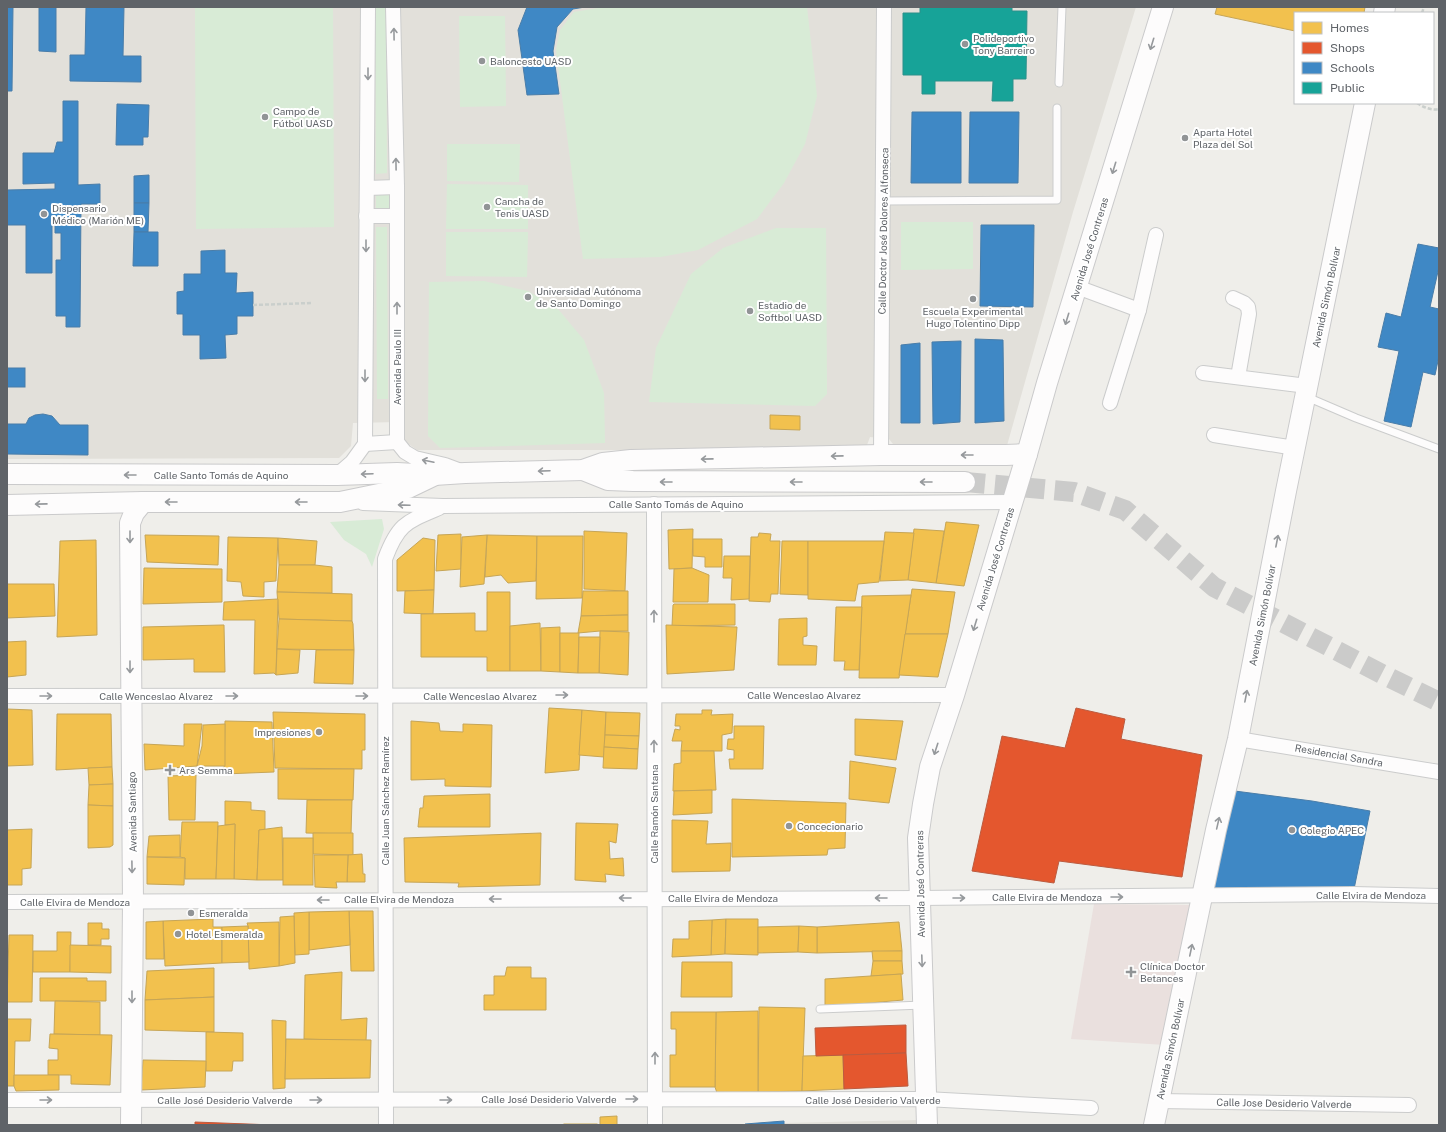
<svg xmlns="http://www.w3.org/2000/svg" width="1446" height="1132" font-family="'Public Sans',sans-serif">
<style>
.education{fill:#e2e0da}
.medical{fill:#eae0de}
.green{fill:#d8ebd6}
.homes{fill:#f2c14e;stroke:#c6a556}
.shops{fill:#e4572e;stroke:#bc5b3f}
.schools{fill:#3f88c5;stroke:#497da9}
.public{fill:#17a398;stroke:#2d908a}
.lines{fill:none;stroke-linecap:round;stroke-linejoin:round}
.secondary-tunnel{stroke:#cbcbca;stroke-width:20;stroke-dasharray:20 10;stroke-linecap:butt}
.lane-casing{stroke:#cbcccc;stroke-width:9}
.street-casing{stroke:#cbcccc;stroke-width:16}
.secondary-casing{stroke:#cacacb;stroke-width:22}
.path{stroke:#cacfcc;stroke-width:2.5;stroke-dasharray:4 2;stroke-linecap:butt}
.lane{stroke:#fdfcfc;stroke-width:7}
.street{stroke:#fdfcfc;stroke-width:14}
.secondary{stroke:#fdfcfc;stroke-width:20}
.oneway{stroke:#96999c}
.poi-dot{fill:#919496;stroke:#fff;stroke-width:1.5}
.labels{text-anchor:middle;stroke-width:4;stroke-linejoin:round;paint-order:stroke}
.poi-label{font-size:10px;fill:#5f6368;stroke:#fff;text-anchor:start}
.street-label{font-size:10px;fill:#5f6368;stroke:#fff}
</style>
<rect width="100%" height="100%" fill="#efeeea"/>
<g class="education">
<polygon points="7,7 1136,7 1073,212 1006,449 897,449 889,439 870,437 867,445 862,448 855,450 417,450 403,440 405,422 398,422 353,423 351,446 339,458 7,459"/>
<polygon points="919,1120 919,1125 783,1125 783,1123"/>
</g>
<polygon class="medical" points="1094,904 1193,905 1165,1045 1071,1039"/>
<g class="green">
<polygon points="195,7 333,7 334,227 196,229"/>
<polygon points="375,7 386,7 387,173 376,174"/>
<polygon points="604,7 807,7 817,96 805,144 784,183 757,219 698,250 661,257 583,259 556,50 560,30 574,12"/>
<polygon points="459,16 505,16 506,106 460,107"/>
<polygon points="447,144 520,144 519,182 447,181"/>
<polygon points="447,184 528,185 528,229 446,229"/>
<rect x="376" y="195" width="13" height="14"/>
<polygon points="901,222 973,222 973,269 901,270"/>
<polygon points="376,227 387,227 388,399 377,399"/>
<polygon points="776,228 826,228 827,394 815,406 649,402 656,348 691,274 723,248"/>
<polygon points="446,232 528,232 527,277 446,276"/>
<polygon points="484,281 528,291 558,309 584,340 604,393 605,443 440,448 428,436 429,282"/>
<polygon points="382,519 384,529 372,567 366,554 344,540 330,522"/>
</g>
<g class="homes">
<polygon points="1217,7 1365,7 1364,13 1295,13 1295,31 1215,14"/>
<polygon points="770,415 800,416 800,430 770,429"/>
<polygon points="946,522 979,525 964,586 936,583"/>
<polygon points="693,529 692,568 669,569 668,530"/>
<polygon points="914,529 944,531 936,583 908,580"/>
<polygon points="584,531 627,533 625,591 584,589"/>
<polygon points="885,532 914,533 908,580 880,581"/>
<polygon points="759,533 771,534 770,541 780,541 778,594 771,594 770,602 749,601 751,537 758,537"/>
<polygon points="461,534 461,569 436,571 438,535"/>
<polygon points="145,535 219,536 218,565 147,562"/>
<polygon points="487,535 537,536 536,581 508,583 501,575 485,577"/>
<polygon points="487,535 484,584 460,587 462,537"/>
<polygon points="537,536 583,536 582,598 536,599"/>
<polygon points="228,537 278,538 276,581 264,582 264,597 243,596 241,582 227,581"/>
<polygon points="278,538 317,541 315,565 279,565"/>
<polygon points="423,538 435,540 434,590 397,591 397,560"/>
<polygon points="693,539 722,539 722,567 705,567 705,557 693,556"/>
<polygon points="96,540 97,635 57,637 60,541"/>
<polygon points="782,541 808,541 808,595 780,594"/>
<polygon points="808,541 884,541 879,582 858,584 855,601 808,599"/>
<polygon points="724,556 750,556 749,599 731,600 732,578 723,578"/>
<polygon points="279,565 315,565 332,567 332,593 277,592"/>
<polygon points="144,568 222,569 222,602 143,604"/>
<polygon points="692,568 709,575 708,602 673,602 674,569"/>
<polygon points="7,584 54,584 55,616 7,618"/>
<polygon points="912,589 955,592 948,634 905,634"/>
<polygon points="434,590 433,614 404,613 405,591"/>
<polygon points="583,591 628,591 628,615 581,616"/>
<polygon points="277,592 352,594 352,621 279,619"/>
<polygon points="487,592 510,592 510,671 487,671 487,657 421,657 421,614 475,613 475,631 487,631"/>
<polygon points="911,595 899,678 859,678 862,596"/>
<polygon points="278,599 276,675 274,673 254,674 255,620 223,620 224,602"/>
<polygon points="674,604 735,604 735,625 672,626 673,605"/>
<polygon points="836,607 862,607 859,670 844,670 845,661 834,661"/>
<polygon points="628,615 628,631 600,631 578,633 581,616"/>
<polygon points="807,618 807,636 803,637 803,645 817,646 816,665 778,665 779,619"/>
<polygon points="279,619 352,621 353,624 354,650 277,649"/>
<polygon points="540,623 541,671 510,671 510,626"/>
<polygon points="222,625 224,625 225,672 194,672 194,659 143,660 143,627"/>
<polygon points="666,625 737,627 734,670 667,674"/>
<polygon points="560,627 560,672 541,671 541,628"/>
<polygon points="600,631 629,632 628,675 599,673"/>
<polygon points="560,633 579,633 578,673 560,672"/>
<polygon points="905,634 948,634 938,677 899,675"/>
<polygon points="579,637 600,637 599,673 578,673"/>
<polygon points="26,641 26,675 7,677 7,642"/>
<polygon points="277,649 300,650 298,673 276,675"/>
<polygon points="316,650 354,650 353,684 314,683"/>
<polygon points="549,708 582,710 579,770 545,773"/>
<polygon points="7,709 32,710 33,765 7,766"/>
<polygon points="582,710 606,712 604,757 579,755"/>
<polygon points="702,710 712,710 711,715 733,714 732,733 722,735 722,751 681,751 682,741 672,741 675,729 680,730 680,726 675,726 676,714 702,714"/>
<polygon points="273,712 365,714 365,750 362,750 362,769 275,768"/>
<polygon points="606,712 640,713 639,736 605,735"/>
<polygon points="57,714 111,714 112,767 56,770"/>
<polygon points="855,719 903,721 896,760 855,755"/>
<polygon points="225,721 272,722 274,772 224,774"/>
<polygon points="411,721 439,723 440,731 463,732 463,724 492,725 491,787 445,786 445,779 411,780"/>
<polygon points="184,724 202,724 197,766 145,770 144,744 184,746"/>
<polygon points="225,724 225,766 197,766 202,746 203,725"/>
<polygon points="734,726 764,726 763,769 730,769 729,759 734,759 734,750 727,749 728,739 734,739"/>
<polygon points="605,735 639,736 638,749 604,747"/>
<polygon points="604,747 638,749 637,769 603,768"/>
<polygon points="681,751 714,751 716,790 673,791 674,764 681,763"/>
<polygon points="850,761 896,768 889,803 849,799"/>
<polygon points="112,767 113,784 89,785 88,768"/>
<polygon points="278,769 354,769 353,800 278,799"/>
<polygon points="196,775 195,820 169,820 168,776"/>
<polygon points="113,784 113,806 88,805 89,785"/>
<polygon points="712,790 712,813 673,815 674,791"/>
<polygon points="490,794 490,827 418,827 420,808 423,808 424,796"/>
<polygon points="732,799 846,803 845,848 828,849 827,855 732,857"/>
<polygon points="307,800 352,800 351,834 306,833"/>
<polygon points="225,801 251,802 251,810 265,811 265,830 259,830 257,880 234,879 235,824 225,825"/>
<polygon points="88,805 113,806 113,845 110,847 88,848"/>
<polygon points="672,820 708,821 706,844 731,843 730,871 672,872"/>
<polygon points="182,822 218,822 216,879 185,879 185,858 180,857"/>
<polygon points="576,823 618,824 616,843 609,841 610,859 623,858 624,876 605,874 606,882 575,880"/>
<polygon points="235,824 234,879 216,879 218,826"/>
<polygon points="282,827 283,880 257,880 259,830"/>
<polygon points="32,829 31,868 22,869 22,885 7,885 7,830"/>
<polygon points="313,833 353,833 353,855 313,854"/>
<polygon points="541,833 540,885 458,887 459,883 405,882 404,838"/>
<polygon points="180,835 180,857 147,857 149,836"/>
<rect x="283" y="838" width="30" height="47"/>
<polygon points="362,854 363,874 365,874 365,882 347,882 348,855"/>
<polygon points="314,855 348,855 347,882 336,882 337,888 315,887"/>
<polygon points="147,857 185,858 184,885 147,884"/>
<polygon points="349,911 373,911 374,971 351,971"/>
<polygon points="349,911 350,945 309,950 309,912"/>
<polygon points="309,912 309,954 295,955 294,913"/>
<polygon points="294,916 295,963 279,966 280,917"/>
<polygon points="213,919 213,927 222,927 222,963 165,966 163,921"/>
<polygon points="726,919 725,954 711,955 712,920"/>
<polygon points="726,919 758,919 758,955 725,954"/>
<polygon points="712,920 711,955 672,957 673,939 689,939 689,921"/>
<polygon points="163,921 164,959 146,959 146,922"/>
<polygon points="279,922 279,966 249,969 248,926 247,923"/>
<polygon points="899,922 902,951 817,953 817,927"/>
<polygon points="88,923 102,923 102,929 109,929 109,939 101,939 101,945 88,945"/>
<polygon points="248,926 249,962 222,963 222,927"/>
<polygon points="799,926 798,952 758,953 758,927"/>
<polygon points="799,926 817,927 817,953 798,952"/>
<polygon points="57,932 71,932 70,972 33,972 33,951 57,951"/>
<polygon points="9,935 33,935 32,1002 7,1002"/>
<polygon points="70,945 111,946 111,973 70,972"/>
<polygon points="872,951 902,951 902,961 873,961"/>
<polygon points="873,961 902,961 903,974 871,976"/>
<polygon points="682,962 732,962 732,997 681,997"/>
<polygon points="507,967 531,967 531,978 546,978 546,1010 484,1010 484,995 494,995 494,976 505,976"/>
<polygon points="214,968 214,997 145,1000 147,971"/>
<polygon points="342,972 341,1020 367,1018 366,1041 304,1039 305,975"/>
<polygon points="901,974 903,1000 825,1007 825,979"/>
<polygon points="40,978 87,978 87,981 106,981 106,1001 40,1001"/>
<polygon points="214,997 214,1032 145,1030 145,1000"/>
<polygon points="55,1001 100,1002 100,1035 54,1034"/>
<polygon points="759,1007 805,1008 802,1091 758,1092"/>
<polygon points="758,1011 758,1092 717,1093 715,1087 716,1012"/>
<polygon points="671,1012 716,1012 715,1087 670,1087 670,1055 676,1055 676,1029 671,1029"/>
<polygon points="7,1019 31,1019 30,1041 15,1041 14,1086 7,1086"/>
<polygon points="272,1020 286,1021 285,1088 273,1089"/>
<polygon points="206,1032 243,1033 243,1061 233,1061 232,1071 206,1071"/>
<polygon points="50,1034 112,1035 110,1085 71,1084 71,1075 48,1075 48,1060 58,1060 58,1049 49,1048"/>
<polygon points="286,1039 371,1040 370,1078 285,1079"/>
<polygon points="843,1055 844,1089 802,1091 803,1056"/>
<polygon points="143,1060 206,1061 205,1087 141,1090"/>
<polygon points="14,1075 59,1075 59,1090 16,1091 14,1086"/>
<polygon points="617,1116 617,1125 600,1125 600,1117"/>
<rect x="564" y="1124" width="33" height="1"/>
</g>
<g class="shops">
<polygon points="1076,708 1125,719 1121,739 1202,755 1182,877 1059,861 1054,883 972,871 1002,736 1065,748"/>
<polygon points="906,1025 906,1053 816,1056 815,1028"/>
<polygon points="906,1053 908,1086 844,1089 843,1055"/>
<polygon points="195,1122 273,1125 195,1125"/>
</g>
<g class="schools">
<polygon points="7,7 13,7 12,91 7,91"/>
<polygon points="39,7 56,7 56,52 39,51"/>
<polygon points="86,7 124,7 123,56 141,56 141,82 70,81 70,55 85,55"/>
<polygon points="527,7 585,7 573,9 557,27 553,51 559,94 527,95 518,30"/>
<polygon points="63,101 78,101 78,185 100,184 100,204 81,204 80,327 66,327 66,316 56,316 56,260 61,260 61,233 55,233 55,224 52,224 52,273 26,273 26,225 7,225 7,190 55,189 55,183 23,184 23,153 54,153 57,142 63,142"/>
<polygon points="117,104 149,105 148,137 143,137 143,145 116,145"/>
<polygon points="912,112 961,112 961,183 911,183"/>
<polygon points="970,112 1019,112 1018,183 969,183"/>
<polygon points="149,175 149,203 134,203 134,176"/>
<polygon points="134,203 149,203 148,232 134,232"/>
<polygon points="981,225 1034,225 1033,307 980,306"/>
<polygon points="134,232 158,232 158,266 133,266"/>
<polygon points="1418,244 1439,248 1439,267 1430,307 1439,309 1439,356 1435,375 1423,372 1411,427 1384,421 1399,351 1378,347 1386,313 1401,317"/>
<polygon points="225,250 225,273 237,273 236,293 253,292 253,316 237,316 237,334 225,335 226,358 200,359 200,335 183,335 183,314 177,314 177,292 184,291 184,274 201,274 201,251"/>
<polygon points="975,339 1003,340 1004,421 975,423"/>
<polygon points="961,341 960,422 933,424 932,342"/>
<polygon points="920,343 920,423 901,423 901,345"/>
<rect x="7" y="368" width="18" height="19"/>
<polygon points="43,414 52,416 60,425 88,425 88,455 7,454 7,424 26,424 29,418 35,415"/>
<polygon points="1227,790 1312,801 1370,811 1353,894 1205,894"/>
<polygon points="784,1121 784,1125 745,1125 745,1124"/>
</g>
<polygon class="public" points="920,7 1012,7 1012,11 1027,11 1026,79 1013,79 1013,101 992,101 993,81 935,81 935,94 922,94 922,75 903,75 903,13 920,13"/>
<g class="lines">
<polyline class="secondary-tunnel" points="965,482 1074,492 1125,510 1214,587 1382,674 1439,702"/>
<defs>
<g id="lane">
<polyline points="1059,83 1062,7"/>
<polyline points="883,201 1057,200 1057,108"/>
<polyline points="1307,397 1356,418 1439,449"/>
<polyline points="820,1009 923,1005"/>
</g>
<g id="street">
<polyline points="393,7 397,187 397,442 405,452 415,458 445,465 461,471"/>
<polyline points="367,188 397,187"/>
<polyline points="366,216 397,216"/>
<polyline points="1077,287 1139,310 1110,403"/>
<polyline points="1233,298 1244,303 1248,307 1249,314 1238,377"/>
<polyline points="1139,310 1156,235"/>
<polyline points="1203,373 1307,386"/>
<polyline points="1214,435 1295,448"/>
<polyline points="365,444 397,442"/>
<polyline points="881,455 884,7"/>
<polyline points="337,475 352,462 365,444 368,7"/>
<polyline points="363,503 443,506 1012,502"/>
<polyline points="654,504 655,1125"/>
<polyline points="7,696 954,695"/>
<polyline points="1238,739 1439,772"/>
<polyline points="7,902 920,898 1353,894 1439,896"/>
<polyline points="7,1100 926,1099 1091,1108"/>
<polyline points="1159,1101 1409,1105"/>
<path d="M386,1125l-1,-566c13,-35 21,-37 54,-51"/>
</g>
<g id="secondary">
<polyline points="1384,13 1385,7"/>
<polyline points="583,470 608,480 633,481 965,482"/>
<polyline points="7,474 337,475 397,473 434,475 465,473 583,470 603,463 631,460 881,455 1006,455 1027,454"/>
<polyline points="7,505 143,502 340,502 408,488 433,476"/>
<polyline points="131,1125 133,902 130,523 134,513 143,502"/>
<polyline points="927,1125 918,838 923,804 930,767 954,695 1027,454 1047,383 1163,7"/>
<polyline points="1154,1125 1216,830 1238,739 1286,491 1365,103"/>
</g>
</defs>
<use href="#lane" class="lane-casing"/>
<use href="#street" class="street-casing"/>
<use href="#secondary" class="secondary-casing"/>
<g class="path">
<polyline points="1422,13 1424,7"/>
<path d="M1417,103c6,4 15,8 22,6"/>
<polyline points="253,305 312,303"/>
</g>
<use href="#lane" class="lane"/>
<use href="#street" class="street"/>
<use href="#secondary" class="secondary"/>
</g>
<defs><path id="oneway-shaft" d="M-6 0H5M1.5-3L5.5 0L1.5 3" fill="none" stroke-width="1.6" stroke-linecap="round" stroke-linejoin="round"/></defs>
<g class="oneway">
<use href="#oneway-shaft" transform="translate(394 34) rotate(-91)"/>
<use href="#oneway-shaft" transform="translate(1152 44) rotate(107)"/>
<use href="#oneway-shaft" transform="translate(368 74) rotate(90)"/>
<use href="#oneway-shaft" transform="translate(396 164) rotate(-91)"/>
<use href="#oneway-shaft" transform="translate(1114 168) rotate(107)"/>
<use href="#oneway-shaft" transform="translate(366 246) rotate(90)"/>
<use href="#oneway-shaft" transform="translate(397 308) rotate(-90)"/>
<use href="#oneway-shaft" transform="translate(1067 319) rotate(107)"/>
<use href="#oneway-shaft" transform="translate(365 376) rotate(90)"/>
<use href="#oneway-shaft" transform="translate(967 455) rotate(180)"/>
<use href="#oneway-shaft" transform="translate(837 456) rotate(179)"/>
<use href="#oneway-shaft" transform="translate(707 459) rotate(179)"/>
<use href="#oneway-shaft" transform="translate(428 461) rotate(-168)"/>
<use href="#oneway-shaft" transform="translate(544 471) rotate(178)"/>
<use href="#oneway-shaft" transform="translate(367 474) rotate(178)"/>
<use href="#oneway-shaft" transform="translate(130 475) rotate(-180)"/>
<use href="#oneway-shaft" transform="translate(666 482) rotate(-180)"/>
<use href="#oneway-shaft" transform="translate(796 482) rotate(-180)"/>
<use href="#oneway-shaft" transform="translate(926 482) rotate(-180)"/>
<use href="#oneway-shaft" transform="translate(171 502) rotate(-180)"/>
<use href="#oneway-shaft" transform="translate(301 502) rotate(180)"/>
<use href="#oneway-shaft" transform="translate(41 504) rotate(179)"/>
<use href="#oneway-shaft" transform="translate(404 505) rotate(-178)"/>
<use href="#oneway-shaft" transform="translate(130 537) rotate(90)"/>
<use href="#oneway-shaft" transform="translate(1277 541) rotate(-79)"/>
<use href="#oneway-shaft" transform="translate(654 616) rotate(-90)"/>
<use href="#oneway-shaft" transform="translate(975 625) rotate(107)"/>
<use href="#oneway-shaft" transform="translate(130 667) rotate(90)"/>
<use href="#oneway-shaft" transform="translate(562 695)"/>
<use href="#oneway-shaft" transform="translate(46 696)"/>
<use href="#oneway-shaft" transform="translate(232 696)"/>
<use href="#oneway-shaft" transform="translate(362 696)"/>
<use href="#oneway-shaft" transform="translate(1246 696) rotate(-79)"/>
<use href="#oneway-shaft" transform="translate(654 746) rotate(-90)"/>
<use href="#oneway-shaft" transform="translate(936 749) rotate(108)"/>
<use href="#oneway-shaft" transform="translate(1218 823) rotate(-77)"/>
<use href="#oneway-shaft" transform="translate(132 867) rotate(89)"/>
<use href="#oneway-shaft" transform="translate(1117 897)"/>
<use href="#oneway-shaft" transform="translate(625 898) rotate(180)"/>
<use href="#oneway-shaft" transform="translate(881 898) rotate(180)"/>
<use href="#oneway-shaft" transform="translate(959 898)"/>
<use href="#oneway-shaft" transform="translate(495 899) rotate(180)"/>
<use href="#oneway-shaft" transform="translate(323 900) rotate(180)"/>
<use href="#oneway-shaft" transform="translate(1191 950) rotate(-78)"/>
<use href="#oneway-shaft" transform="translate(922 961) rotate(88)"/>
<use href="#oneway-shaft" transform="translate(132 997) rotate(90)"/>
<use href="#oneway-shaft" transform="translate(655 1058) rotate(-90)"/>
<use href="#oneway-shaft" transform="translate(632 1099)"/>
<use href="#oneway-shaft" transform="translate(46 1100)"/>
<use href="#oneway-shaft" transform="translate(316 1100)"/>
<use href="#oneway-shaft" transform="translate(446 1100)"/>
</g>
<g class="poi-dot">
<circle cx="965" cy="44" r="4"/>
<circle cx="482" cy="61" r="4"/>
<circle cx="265" cy="117" r="4"/>
<circle cx="1185" cy="138" r="4"/>
<circle cx="487" cy="207" r="4"/>
<circle cx="44" cy="214" r="4"/>
<circle cx="528" cy="297" r="4"/>
<circle cx="973" cy="299" r="4"/>
<circle cx="750" cy="311" r="4"/>
<circle cx="319" cy="732" r="4"/>
<path d="M168 764h4v4h4v4h-4v4h-4v-4h-4v-4h4z"/>
<circle cx="789" cy="826" r="4"/>
<circle cx="1292" cy="830" r="4"/>
<circle cx="191" cy="913" r="4"/>
<circle cx="178" cy="934" r="4"/>
<path d="M1129 966h4v4h4v4h-4v4h-4v-4h-4v-4h4z"/>
</g>
<g class="labels">
<g class="poi-label">
<text x="973" y="42">Polideportivo<tspan x="973" dy="12">Tony Barreiro</tspan></text>
<text x="490" y="65">Baloncesto UASD</text>
<text x="273" y="115">Campo de<tspan x="273" dy="12">Fútbol UASD</tspan></text>
<text x="1193" y="136">Aparta Hotel<tspan x="1193" dy="12">Plaza del Sol</tspan></text>
<text x="495" y="205">Cancha de<tspan x="495" dy="12">Tenis UASD</tspan></text>
<text x="52" y="212">Dispensario<tspan x="52" dy="12">Médico (Marión ME)</tspan></text>
<text x="536" y="295">Universidad Autónoma<tspan x="536" dy="12">de Santo Domingo</tspan></text>
<text x="758" y="309">Estadio de<tspan x="758" dy="12">Softbol UASD</tspan></text>
<text x="973" y="315" text-anchor="middle">Escuela Experimental<tspan x="973" dy="12">Hugo Tolentino Dipp</tspan></text>
<text x="311" y="736" text-anchor="end">Impresiones</text>
<text x="179" y="774">Ars Semma</text>
<text x="797" y="830">Concecionario</text>
<text x="1300" y="834">Colegio APEC</text>
<text x="199" y="917">Esmeralda</text>
<text x="186" y="938">Hotel Esmeralda</text>
<text x="1140" y="970">Clínica Doctor<tspan x="1140" dy="12">Betances</tspan></text>
</g>
<g class="street-label">
<text transform="translate(883 231) rotate(-89)" y="4">Calle Doctor José Dolores Alfonseca</text>
<text transform="translate(1089 249) rotate(-73)" y="4">Avenida José Contreras</text>
<text transform="translate(1326 297) rotate(-78)" y="4">Avenida Simón Bolívar</text>
<text transform="translate(397 367) rotate(-90)" y="4">Avenida Paulo III</text>
<text x="221" y="479">Calle Santo Tomás de Aquino</text>
<text x="676" y="508">Calle Santo Tomás de Aquino</text>
<text transform="translate(995 559) rotate(-73)" y="4">Avenida José Contreras</text>
<text transform="translate(1262 615) rotate(-79)" y="4">Avenida Simón Bolívar</text>
<text x="804" y="699">Calle Wenceslao Alvarez</text>
<text x="156" y="700">Calle Wenceslao Alvarez</text>
<text x="480" y="700">Calle Wenceslao Alvarez</text>
<text transform="translate(1339 755) rotate(10)" y="4">Residencial Sandra</text>
<text transform="translate(385 801) rotate(-90)" y="4">Calle Juan Sánchez Ramírez</text>
<text transform="translate(132 812) rotate(-91)" y="4">Avenida Santiago</text>
<text transform="translate(654 814) rotate(-90)" y="4">Calle Ramón Santana</text>
<text transform="translate(920 884) rotate(-91)" y="4">Avenida José Contreras</text>
<text x="1371" y="899">Calle Elvira de Mendoza</text>
<text x="1047" y="901">Calle Elvira de Mendoza</text>
<text x="723" y="902">Calle Elvira de Mendoza</text>
<text x="399" y="903">Calle Elvira de Mendoza</text>
<text x="75" y="906">Calle Elvira de Mendoza</text>
<text transform="translate(1170 1049) rotate(-78)" y="4">Avenida Simón Bolívar</text>
<text x="549" y="1103">Calle José Desiderio Valverde</text>
<text x="225" y="1104">Calle José Desiderio Valverde</text>
<text x="873" y="1104">Calle José Desiderio Valverde</text>
<text transform="translate(1284 1103) rotate(1)" y="4">Calle Jose Desiderio Valverde</text>
</g>
</g>
<rect width="1446" height="1132" fill="none" stroke="#5f6368" stroke-width="16"/>
<rect x="1294" y="12" width="140" height="92" fill="#ffffff" stroke="#bfc1c3"/>
<rect x="1302" y="22" width="20" height="12" fill="#f2c14e" stroke="#bfc1c3"/>
<text x="1330" y="32" font-size="12" fill="#5f6368">Homes</text>
<rect x="1302" y="42" width="20" height="12" fill="#e4572e" stroke="#bfc1c3"/>
<text x="1330" y="52" font-size="12" fill="#5f6368">Shops</text>
<rect x="1302" y="62" width="20" height="12" fill="#3f88c5" stroke="#bfc1c3"/>
<text x="1330" y="72" font-size="12" fill="#5f6368">Schools</text>
<rect x="1302" y="82" width="20" height="12" fill="#17a398" stroke="#bfc1c3"/>
<text x="1330" y="92" font-size="12" fill="#5f6368">Public</text>
</svg>
